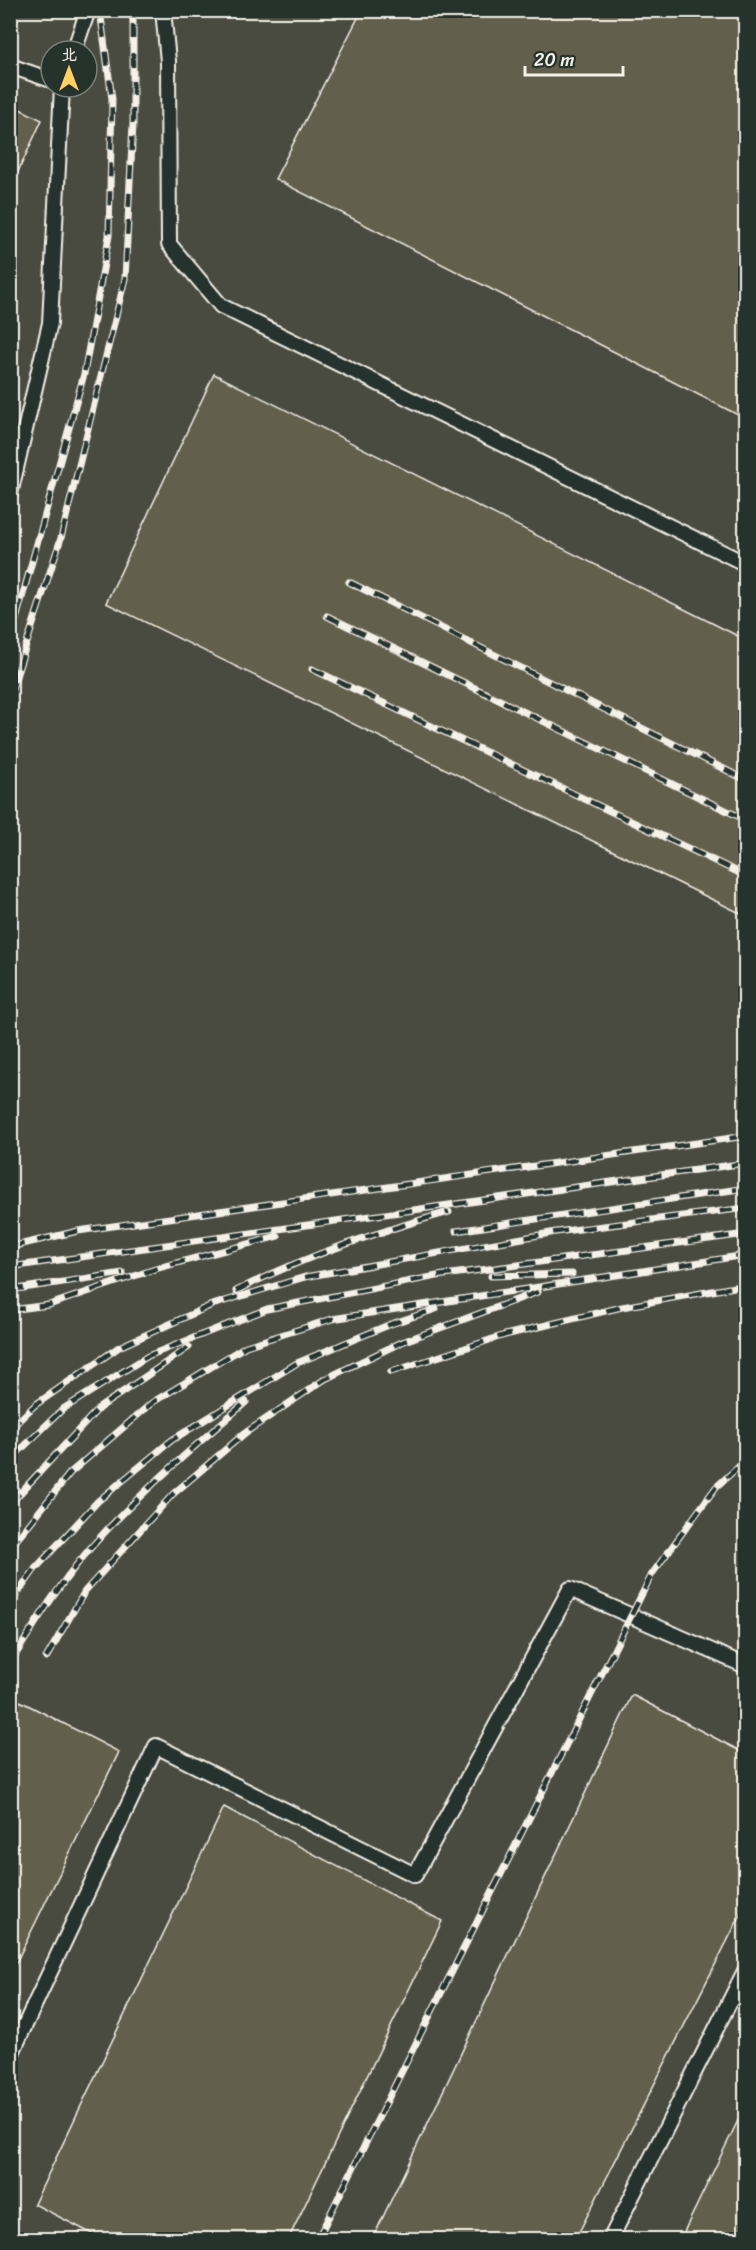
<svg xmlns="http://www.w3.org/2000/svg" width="756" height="2250" font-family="Sriracha,'LXGW WenKai TC',sans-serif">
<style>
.built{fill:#494c41;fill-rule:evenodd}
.building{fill:#645e4d;stroke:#f4f1e8;stroke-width:1.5}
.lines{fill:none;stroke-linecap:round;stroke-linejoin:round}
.service-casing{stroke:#f4f1e8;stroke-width:18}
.service{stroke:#26332d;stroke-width:14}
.rail-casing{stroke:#f4f1e8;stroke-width:7}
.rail{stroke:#26332d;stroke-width:4.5;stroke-dasharray:14;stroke-linecap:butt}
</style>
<rect width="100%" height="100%" fill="#394037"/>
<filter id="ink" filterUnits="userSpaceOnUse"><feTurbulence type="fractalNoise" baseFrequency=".0167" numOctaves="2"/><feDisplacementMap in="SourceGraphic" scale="12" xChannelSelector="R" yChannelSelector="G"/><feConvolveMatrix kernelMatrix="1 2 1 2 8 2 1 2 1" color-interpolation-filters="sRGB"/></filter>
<g filter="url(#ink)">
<path class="built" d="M11,11h734v2228h-734zM51,51h36v36h-36z"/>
<g class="building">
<polygon points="362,10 746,10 746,419 275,179"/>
<polygon points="10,104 42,120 10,189"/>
<polygon points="214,374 746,640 746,916 106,603"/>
<polygon points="632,1695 746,1754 746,1904 575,2240 372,2240"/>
<polygon points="20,1701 119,1752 10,1975 10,1722"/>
<polygon points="224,1807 442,1921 288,2240 104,2240 34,2204"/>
<polygon points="746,2104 746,2240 680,2240"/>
</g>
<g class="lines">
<defs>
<g id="service">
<polyline points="163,10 168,61 169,244 221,306 746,564"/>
<polyline points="74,51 88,10"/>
<polyline points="10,66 51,80"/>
<polyline points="10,494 50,323 62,87"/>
<polyline points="10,2057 156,1746 415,1875 570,1589 746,1666"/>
<polyline points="610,2240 746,1969"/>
</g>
</defs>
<use href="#service" class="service-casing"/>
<use href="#service" class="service"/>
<defs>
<g id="rail">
<polyline points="349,582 746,780"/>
<polyline points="327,616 746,820"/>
<polyline points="10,641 84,374 109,236 112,99 100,10"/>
<polyline points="312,669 746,876"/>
<polyline points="10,695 61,538 125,279 133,124 133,21 131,10"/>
<polyline points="456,1231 746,1188"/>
<polyline points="10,1247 78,1231 746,1136"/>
<polyline points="10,1267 746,1163"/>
<polyline points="491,1276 572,1274"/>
<polyline points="10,1290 123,1273"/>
<path d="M236,1291c67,-34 140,-59 213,-79"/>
<polyline points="10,1310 49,1305 158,1268 278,1236"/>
<polyline points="391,1372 505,1335 622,1307 746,1285"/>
<polyline points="10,1429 35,1405 119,1347 212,1305 305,1277 556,1232 746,1208"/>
<polyline points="10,1460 63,1409 148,1356 267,1309 437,1276 746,1234"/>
<polyline points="10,1504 99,1408 189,1347"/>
<polyline points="10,1548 70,1473 153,1402 246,1346 332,1319 746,1255"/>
<polyline points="10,1604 35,1569 98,1501 172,1440 297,1363 391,1324 436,1309"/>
<polyline points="46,1658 85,1591 173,1494 245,1433 325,1379 402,1342 538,1292"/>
<path d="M10,1664c28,-46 57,-92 94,-131 44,-47 93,-89 142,-131"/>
<polyline points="317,2240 652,1574 716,1487 746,1460"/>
</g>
</defs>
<use href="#rail" class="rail-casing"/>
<use href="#rail" class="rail"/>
</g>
</g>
<rect width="756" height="2250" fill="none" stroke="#26332d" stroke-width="36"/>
<rect x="18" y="18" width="720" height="2214" fill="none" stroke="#f4f1e8" stroke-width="2" filter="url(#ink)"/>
<g transform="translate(69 69)"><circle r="28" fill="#26332d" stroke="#787f78" stroke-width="1.5"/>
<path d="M0-4.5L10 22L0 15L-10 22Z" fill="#ffd166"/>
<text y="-9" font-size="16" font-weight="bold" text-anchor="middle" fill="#f4f1e8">北</text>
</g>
<path d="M525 66v9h98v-9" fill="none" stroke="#f4f1e8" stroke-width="3"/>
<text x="534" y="66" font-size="18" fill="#f4f1e8" stroke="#26332d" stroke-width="4.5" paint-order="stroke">20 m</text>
</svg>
